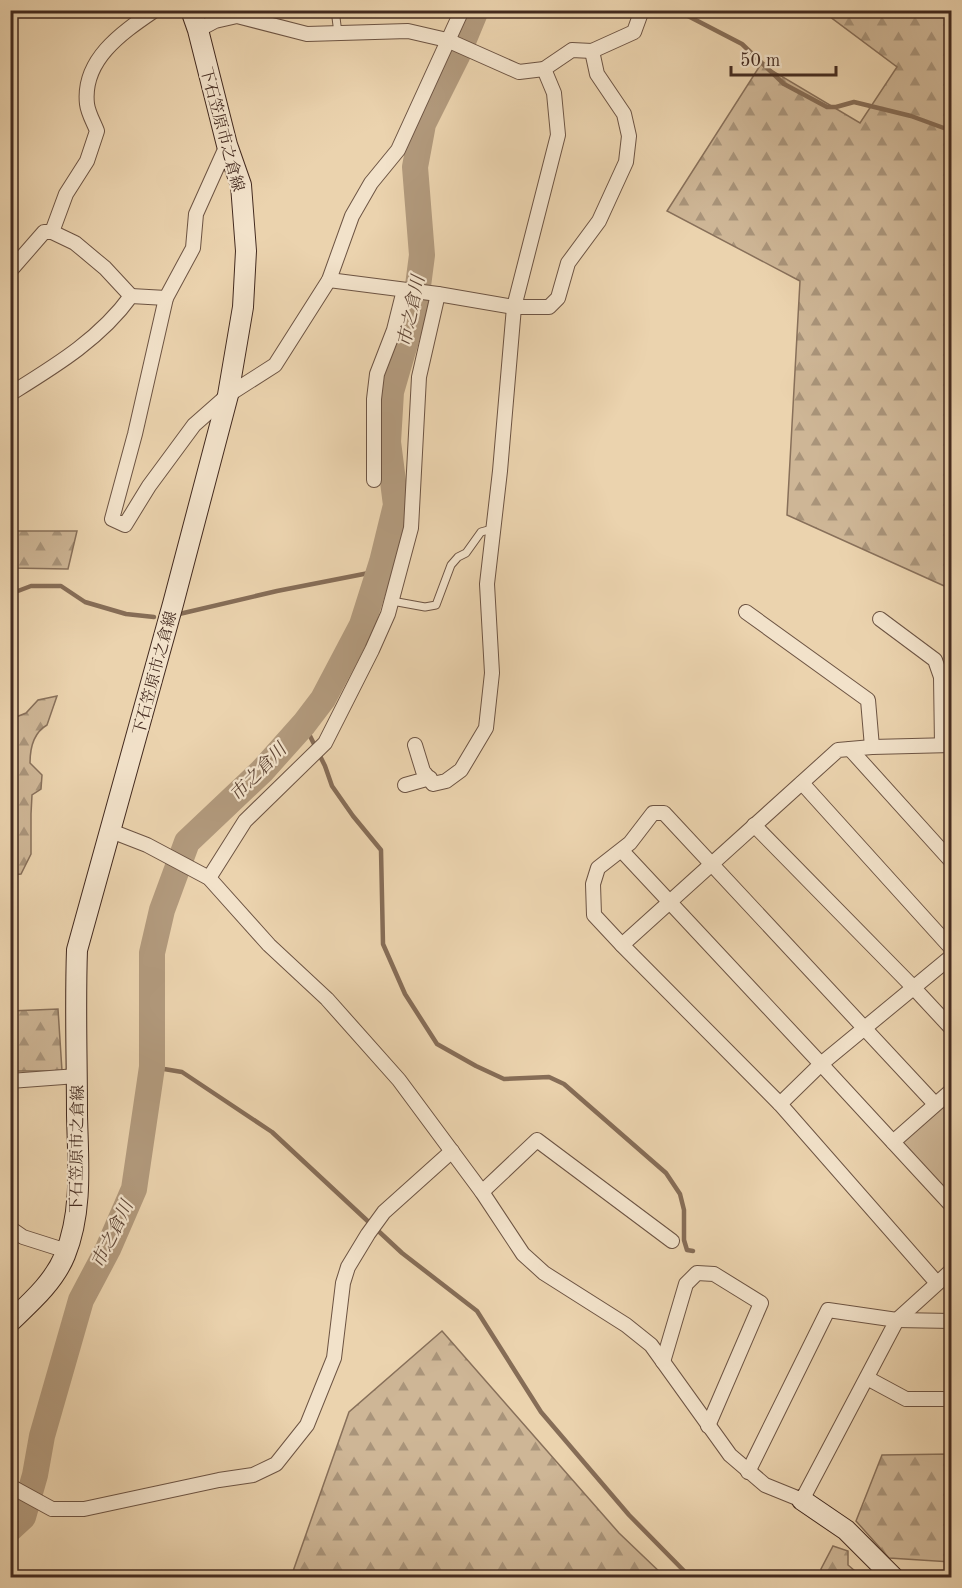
<svg xmlns="http://www.w3.org/2000/svg" width="962" height="1588" font-family="'Old Standard TT','Noto Serif JP',serif">
<style>
.forest{fill:url(#forest-firs);stroke:#88705a;stroke-width:1.5}
.green{fill:#ceb696;stroke:#88705a;stroke-width:1.5}
.lines{fill:none;stroke-linecap:round;stroke-linejoin:round}
.stream{stroke:#866d57;stroke-width:4.5}
.river{stroke:#b29a7d;stroke-width:26}
.lane-casing{stroke:#6d5443;stroke-width:9}
.street-casing{stroke:#6d5443;stroke-width:16}
.secondary-casing{stroke:#432a1f;stroke-width:22}
.lane{stroke:#f2e2ca;stroke-width:7}
.street{stroke:#f2e2ca;stroke-width:14}
.secondary{stroke:#f2e2ca;stroke-width:20}
.labels{text-anchor:middle;stroke-width:4.5;stroke-linejoin:round;paint-order:stroke}
.street-label{font-size:16px;fill:#432a1f;stroke:#f2e2ca}
.water-label{font-size:18px;font-style:italic;fill:#5f4636;stroke:#f2e2ca}
</style>
<defs>
<pattern id="forest-firs" width="22" height="20" patternUnits="userSpaceOnUse" patternTransform="scale(1.5)"><rect width="22" height="20" fill="#ceb696"/><path d="M5 1l3.5 6h-7zM16 11l3.5 6h-7z" fill="#a9947a"/></pattern>
</defs>
<rect width="100%" height="100%" fill="#ebd3ae"/>
<filter id="stains"><feTurbulence type="fractalNoise" baseFrequency=".00333" numOctaves="4"/><feColorMatrix values="0 0 0 0 .2 0 0 0 0 .09 0 0 0 0 .02 0 0 0 .5 -.17"/></filter>
<radialGradient id="worn" r=".72"><stop offset=".6" stop-color="#630" stop-opacity="0"/><stop offset="1" stop-color="#630" stop-opacity=".3"/></radialGradient>
<g class="forest">
<polygon points="833,11 951,11 951,589 787,515 800,281 667,211 761,64 860,123 897,67 829,16"/>
<polygon points="16,494 13,531 77,531 68,569 11,568 11,495"/>
<path d="M57,696l-10,29c-14,8 -17,23 -17,38l12,12 -1,14 -9,6 -1,19v40l-10,20 -10,1v-156l15,-6 12,-13z"/>
<polygon points="58,1009 62,1071 13,1071 11,1070 10,1011"/>
<polygon points="442,1331 619,1533 665,1577 291,1577 349,1412"/>
<polygon points="951,1454 951,1562 889,1558 856,1521 882,1455"/>
<polygon points="833,1546 848,1551 848,1565 862,1577 821,1577 821,1569"/>
</g>
<polygon class="green" points="951,1095 951,1200 898,1145"/>
<g class="lines">
<g class="stream">
<polyline points="682,10 688,16 742,44 784,84 827,107 836,107 854,102 911,116 952,131"/>
<polyline points="10,594 31,586 61,586 85,602 126,614 154,617"/>
<polyline points="175,615 277,591 379,571"/>
<polyline points="304,724 325,766 332,786 353,816 381,850 383,944 405,994 437,1044 476,1066 504,1079 549,1077 564,1084 666,1173 680,1194 684,1210 684,1240 687,1250 693,1251"/>
<polyline points="152,1067 182,1072 272,1132 402,1253 477,1311 541,1412 629,1515 691,1578"/>
</g>
<polyline class="river" points="10,1529 23,1517 35,1475 42,1436 81,1300 108,1249 134,1189 152,1067 152,953 162,910 187,842 262,771 304,724 323,699 362,625 382,562 396,505 388,442 391,392 415,309 422,255 415,167 423,124 457,56 476,10"/>
<defs>
<g id="lane">
<polyline points="335,10 338,33"/>
<polyline points="392,601 425,607 436,605 451,565 458,557 466,553 481,532 492,529"/>
</g>
<g id="street">
<polyline points="198,30 215,21 237,16 307,34 408,31 447,40 519,72 544,69 572,50 592,51 634,32 642,10"/>
<polyline points="227,145 196,214 193,248 166,298 135,434 112,519 125,525 149,486 194,425 228,395 275,365 329,280 352,216 371,183 398,150 462,10"/>
<polyline points="52,232 75,243 105,268 131,296"/>
<path d="M10,271l34,-39h8l14,-38 21,-33 10,-30c-3,-8 -9,-18 -10,-27 -5,-45 36,-72 68,-94"/>
<polyline points="329,280 438,294 514,307 549,307 558,298 568,263 599,221 626,162 629,136 624,114 597,74 592,51"/>
<path d="M10,394c45,-28 90,-55 121,-98l35,2"/>
<polyline points="374,480 374,399 377,374 394,330 404,290"/>
<polyline points="746,612 868,700 872,747"/>
<polyline points="880,619 935,660 941,677 942,745"/>
<polyline points="415,745 423,771 433,784 446,781 461,770 486,728 492,673 487,584 500,471 514,307 558,135 554,93 544,69"/>
<polyline points="850,749 952,862"/>
<polyline points="802,783 952,949"/>
<polyline points="405,785 430,778"/>
<polyline points="754,825 913,987 952,1029"/>
<polyline points="111,831 147,845 209,878 269,945 327,999 399,1080 482,1192 523,1254 544,1273 626,1325 651,1345 730,1455 765,1485 802,1500 897,1320 952,1270"/>
<polyline points="622,851 821,1064 952,1206"/>
<polyline points="209,878 245,821 325,743 372,650 388,614 411,528 419,377 438,294"/>
<polyline points="622,945 594,915 593,884 598,868 630,843 653,813 664,813 935,1104"/>
<polyline points="10,1081 77,1076"/>
<polyline points="780,1104 821,1064 952,956"/>
<polyline points="893,1142 952,1090"/>
<polyline points="482,1192 537,1140 672,1241"/>
<polyline points="10,1228 23,1237 67,1251"/>
<polyline points="937,1283 780,1104 622,945 838,750 872,747 952,745"/>
<polyline points="663,1362 686,1284 697,1273 714,1274 761,1303 708,1426"/>
<polyline points="867,1378 906,1399 952,1399"/>
<polyline points="748,1472 828,1310 897,1320 952,1321"/>
<polyline points="10,1486 52,1509 84,1509 219,1480 253,1475 276,1464 307,1425 334,1358 343,1283 348,1267 368,1234 384,1212 452,1151"/>
</g>
<g id="secondary">
<path d="M10,1322c21,-20 44,-40 55,-67 18,-44 13,-94 12,-140 0,-55 -2,-110 0,-165l96,-346 55,-209 15,-88 3,-56 -5,-66 -14,-40 -29,-115 -7,-20"/>
<polyline points="802,1500 846,1530 894,1578"/>
</g>
</defs>
<use href="#lane" class="lane-casing"/>
<use href="#street" class="street-casing"/>
<use href="#secondary" class="secondary-casing"/>
<use href="#lane" class="lane"/>
<use href="#street" class="street"/>
<use href="#secondary" class="secondary"/>
</g>
<g class="labels">
<g class="street-label">
<text transform="translate(223 129) rotate(75)" y="6">下石笠原市之倉線</text>
<text transform="translate(154 673) rotate(-75)" y="6">下石笠原市之倉線</text>
<text transform="translate(76 1149) rotate(-89)" y="6">下石笠原市之倉線</text>
</g>
<g class="water-label">
<text transform="translate(411 311) rotate(-78)" y="6">市之倉川</text>
<text transform="translate(258 772) rotate(-46)" y="6">市之倉川</text>
<text transform="translate(112 1234) rotate(-64)" y="6">市之倉川</text>
</g>
</g>
<rect width="962" height="1588" fill="none" stroke="#ebd3ae" stroke-width="36"/>
<rect x="12" y="12" width="938" height="1564" fill="none" stroke="#432a1f" stroke-width="3"/>
<rect x="18" y="18" width="926" height="1552" fill="none" stroke="#432a1f" stroke-width="1.5"/>
<path d="M731 66v9h105v-9" fill="none" stroke="#432a1f" stroke-width="3"/>
<text x="740" y="66" font-size="18" fill="#432a1f" stroke="#f2e2ca" stroke-width="4.5" paint-order="stroke">50 m</text>
<rect width="100%" height="100%" filter="url(#stains)"/>
<rect width="100%" height="100%" fill="url(#worn)"/>
</svg>
